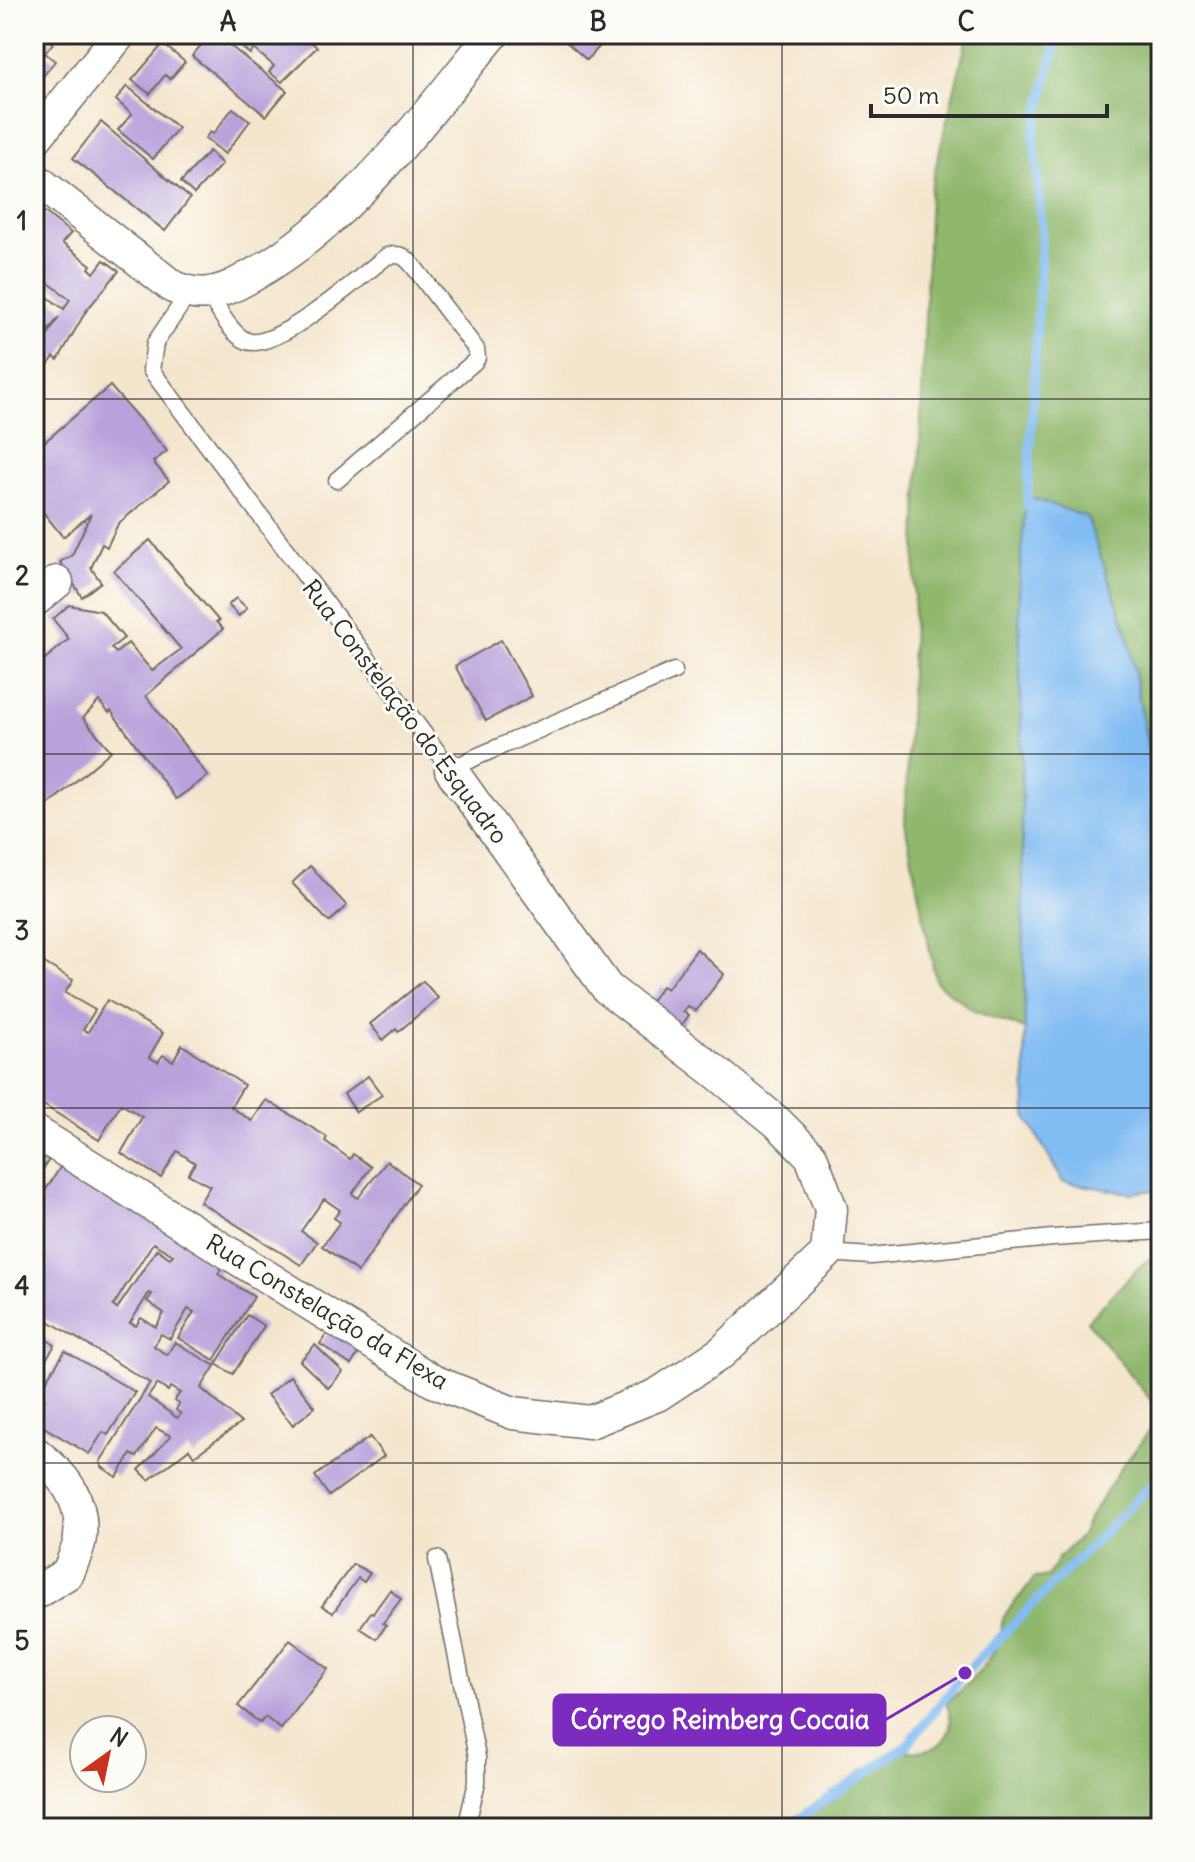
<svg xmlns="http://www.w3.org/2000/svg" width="1195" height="1862" font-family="Delius,sans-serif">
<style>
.forest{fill:#90b86d;stroke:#5e724c;stroke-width:2}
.water{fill:#81bcf3;stroke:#56748f;stroke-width:2}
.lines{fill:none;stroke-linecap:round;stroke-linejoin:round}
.stream{stroke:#81bcf3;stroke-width:9}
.building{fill:#b7a2db;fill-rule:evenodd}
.lane-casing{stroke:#716c64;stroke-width:19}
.street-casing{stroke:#716c64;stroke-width:35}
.lane{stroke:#fff;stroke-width:16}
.street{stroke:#fff;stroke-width:32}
.grid{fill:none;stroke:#2b2b2b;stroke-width:2;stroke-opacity:0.55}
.labels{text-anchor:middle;stroke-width:6;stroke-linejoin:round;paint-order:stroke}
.street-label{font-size:24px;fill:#2b2b2b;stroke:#fdfcf7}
.leader{fill:none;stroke:#7b2cbf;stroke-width:3}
.callout-dot{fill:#7b2cbf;stroke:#fdfcf7;stroke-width:3}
.callout{fill:#7b2cbf;stroke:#7b2cbf;stroke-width:3}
.callout-label{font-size:26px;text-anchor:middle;font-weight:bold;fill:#fff}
.neatline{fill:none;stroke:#2b2b2b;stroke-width:3}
.grid-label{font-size:26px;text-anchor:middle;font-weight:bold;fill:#2b2b2b}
</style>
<rect width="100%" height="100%" fill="#fdfcf7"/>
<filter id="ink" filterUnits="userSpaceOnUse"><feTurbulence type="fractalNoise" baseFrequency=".0125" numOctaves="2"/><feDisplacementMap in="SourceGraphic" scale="16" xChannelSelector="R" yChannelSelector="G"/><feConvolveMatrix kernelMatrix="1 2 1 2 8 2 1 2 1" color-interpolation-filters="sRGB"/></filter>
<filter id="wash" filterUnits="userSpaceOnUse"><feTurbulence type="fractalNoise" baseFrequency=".006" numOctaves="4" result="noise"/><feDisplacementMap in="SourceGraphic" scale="32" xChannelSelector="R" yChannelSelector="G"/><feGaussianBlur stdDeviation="1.8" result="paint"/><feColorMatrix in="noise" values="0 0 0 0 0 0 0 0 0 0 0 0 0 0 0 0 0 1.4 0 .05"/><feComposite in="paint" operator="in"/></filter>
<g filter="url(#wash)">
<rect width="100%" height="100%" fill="#f4e6cd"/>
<g class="forest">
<polygon points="968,34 1161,34 1161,824 1128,635 1019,583 1025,1029 974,1011 936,982 905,824 930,191"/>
<polygon points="1161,1250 1161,1413 1087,1321 1140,1266"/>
<path d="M1161,1416v412h-357l3,-11 28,-18 28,-29 12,-2 15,-11 9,-2 1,-6c33,11 62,-13 46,-46 20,-16 42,-38 53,-61 4,-8 1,-17 5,-25 6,-13 22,-24 30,-39l13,-1 12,-20 22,-21 7,-16 31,-49z"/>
</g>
<polygon class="water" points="1026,496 1087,517 1128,635 1161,824 1161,1189 1130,1193 1063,1182 1026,1116 1019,583"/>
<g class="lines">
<g class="stream">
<polyline points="1027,507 1042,234 1034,134 1058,34"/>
<polyline points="785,1828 906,1746 965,1673 1161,1475"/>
</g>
</g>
<g id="blocks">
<g class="building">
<polygon points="34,34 43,34 53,43 45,53 55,61 37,84 34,81"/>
<polygon points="210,34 215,34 287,91 266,116 192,56"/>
<polygon points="226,34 301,34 317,47 282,82 269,72 274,66 254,49 250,54"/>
<polygon points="571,34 596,34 591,38 600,46 587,60 565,41"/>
<polygon points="163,44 185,62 170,79 165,75 150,94 132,80"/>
<polygon points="127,86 178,128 153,159 118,130 132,114 116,100"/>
<polygon points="233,108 250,121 225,154 205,138 210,132 213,134"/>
<polygon points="101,122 190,198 165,231 73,158"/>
<polygon points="209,151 222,164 194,194 181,182"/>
<polygon points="41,209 71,233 62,243 91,265 89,268 94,273 104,260 119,271 86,311 58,360 54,357 34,383 34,341 41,347 59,317 44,336 34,327 34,287 64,309 70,299 34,272 34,210 37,213"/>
<polygon points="110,386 167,451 153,462 169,481 118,524 107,547 102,544 91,568 101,582 82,597 60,562 72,555 91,514 63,537 34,501 34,451"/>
<polygon points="150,540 219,621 216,622 223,629 146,696 208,776 176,799 111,711 109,713 99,701 83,718 111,751 34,817 34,668 69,639 53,619 69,605 101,611 124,638 111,648 116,653 128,643 152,671 181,649 114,571"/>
<polygon points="236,598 247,608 239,616 228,605"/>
<polygon points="501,640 532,696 486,721 455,666"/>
<polygon points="310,866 347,906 329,922 292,883"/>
<polygon points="697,949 724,974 696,1011 688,1006 683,1012 689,1015 676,1033 645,1009 662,986 667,989"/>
<polygon points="41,961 73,980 65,993 95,1010 83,1030 88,1032 107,1000 163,1033 149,1057 158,1062 163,1055 173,1061 182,1045 244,1085 231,1107 252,1121 266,1100 327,1137 325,1141 350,1159 353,1154 371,1167 352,1194 358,1198 387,1161 418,1184 358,1272 322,1246 340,1222 334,1218 340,1210 324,1199 301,1231 317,1242 301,1265 200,1202 210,1186 188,1174 195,1163 177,1151 161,1178 121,1153 142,1117 121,1104 99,1140 34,1099 34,973"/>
<polygon points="423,981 438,998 398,1032 396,1029 383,1040 370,1024"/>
<polygon points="368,1076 382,1095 356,1112 344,1094"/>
<polygon points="34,1146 51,1156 34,1184"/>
<path d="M63,1163l162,99 -7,12 36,23 -40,63 -36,-22 16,-26 -6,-3 -18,30 -9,-5 -7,12 13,9 8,-13 40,24 -14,22 40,35 -47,33 -5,-7 -40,31 -10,-10 32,-34 -15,-8 -19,29 -6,-3 -14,23 -15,-10 -2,-5 50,-79 -116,-71v-124l9,6zM153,1243l20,12 -3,3 -13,-9 -40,60 -4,-3zM149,1293l3,1 -5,7 17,12 -8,14 -15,-9 -5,8 -6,-3zM157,1384l11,7 2,-4 10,6 -6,8 5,3 -3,6 5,4 -4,4 -29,-21z"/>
<polygon points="247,1315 264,1326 233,1374 216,1364"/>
<polygon points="330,1329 361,1349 351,1365 320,1344"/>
<polygon points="34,1332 55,1345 34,1378"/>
<polygon points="315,1345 343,1372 328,1388 300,1361"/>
<polygon points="65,1351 135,1392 108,1435 103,1432 89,1454 34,1421 34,1416 45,1398 38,1394"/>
<polygon points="290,1376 315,1407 293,1425 267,1395"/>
<polygon points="370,1437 384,1456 329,1496 315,1476"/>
<polygon points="353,1564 370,1573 364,1582 358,1578 333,1613 322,1606"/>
<polygon points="390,1590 401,1599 383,1623 386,1625 377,1639 360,1628 371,1612 373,1613"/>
<polygon points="290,1640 328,1669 281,1729 265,1717 260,1723 238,1706"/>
</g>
</g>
</g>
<g filter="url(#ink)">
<use href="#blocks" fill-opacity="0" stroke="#716c64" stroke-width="2"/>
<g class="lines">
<defs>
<g id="lane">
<polyline points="189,293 155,343 151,370 451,770 476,757 674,671"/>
<path d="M208,293c10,15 22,41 39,48 29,11 115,-66 140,-85 14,-3 18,0 27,11l62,82 1,9 -3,4 -137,118"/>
<polyline points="827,1253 871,1256 1053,1238 1161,1231"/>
<polyline points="437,1559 477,1757 477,1782 466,1828"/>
</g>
<g id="street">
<polyline points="34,140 120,34"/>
<path d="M34,178l139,109c12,5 23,8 36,6 16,-2 30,-10 44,-18 99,-56 168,-155 240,-241"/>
<polyline points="34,601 57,582"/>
<polyline points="34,1131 433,1381 513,1413 590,1422 657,1395 721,1353 827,1253 831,1209 811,1156 777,1122 717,1073 607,988 451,770"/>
<path d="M34,1452c29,22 50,46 46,85 -1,12 -8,25 -12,36l-34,21"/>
</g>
</defs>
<use href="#lane" class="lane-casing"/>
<use href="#street" class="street-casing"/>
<use href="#lane" class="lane"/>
<use href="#street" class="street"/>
</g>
</g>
<path class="grid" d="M413,34v1794M782,34v1794M34,399h1127M34,754h1127M34,1108h1127M34,1463h1127"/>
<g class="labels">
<g class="street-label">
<text transform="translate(405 712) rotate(53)" y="8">Rua Constelação do Esquadro</text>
<text transform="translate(327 1312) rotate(31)" y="8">Rua Constelação da Flexa</text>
</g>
</g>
<path class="leader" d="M965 1673L885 1720"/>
<circle class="callout-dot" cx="965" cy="1673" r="8"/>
<rect class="callout" x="554" y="1695" width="331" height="50" rx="8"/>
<g class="callout-label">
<text x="720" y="1729">Córrego Reimberg Cocaia</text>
</g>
<rect width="1195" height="1862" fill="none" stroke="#fdfcf7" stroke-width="88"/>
<g transform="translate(108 1754) rotate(33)"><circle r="38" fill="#fdfcf7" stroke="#a9a8a5" stroke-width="2"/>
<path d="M0-6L14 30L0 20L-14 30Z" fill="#c8321e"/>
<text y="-12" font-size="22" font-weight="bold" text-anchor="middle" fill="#2b2b2b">N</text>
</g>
<path d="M871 104v12h236v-12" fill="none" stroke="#2b2b2b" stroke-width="4"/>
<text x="883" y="104" font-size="24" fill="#2b2b2b" stroke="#fdfcf7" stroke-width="6" paint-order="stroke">50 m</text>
<rect x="44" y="44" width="1107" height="1774" class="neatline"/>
<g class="grid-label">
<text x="228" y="31">A</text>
<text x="598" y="31">B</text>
<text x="966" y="31">C</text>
<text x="22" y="230">1</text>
<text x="22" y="585">2</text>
<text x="22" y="940">3</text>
<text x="22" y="1295">4</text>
<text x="22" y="1650">5</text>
</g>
</svg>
